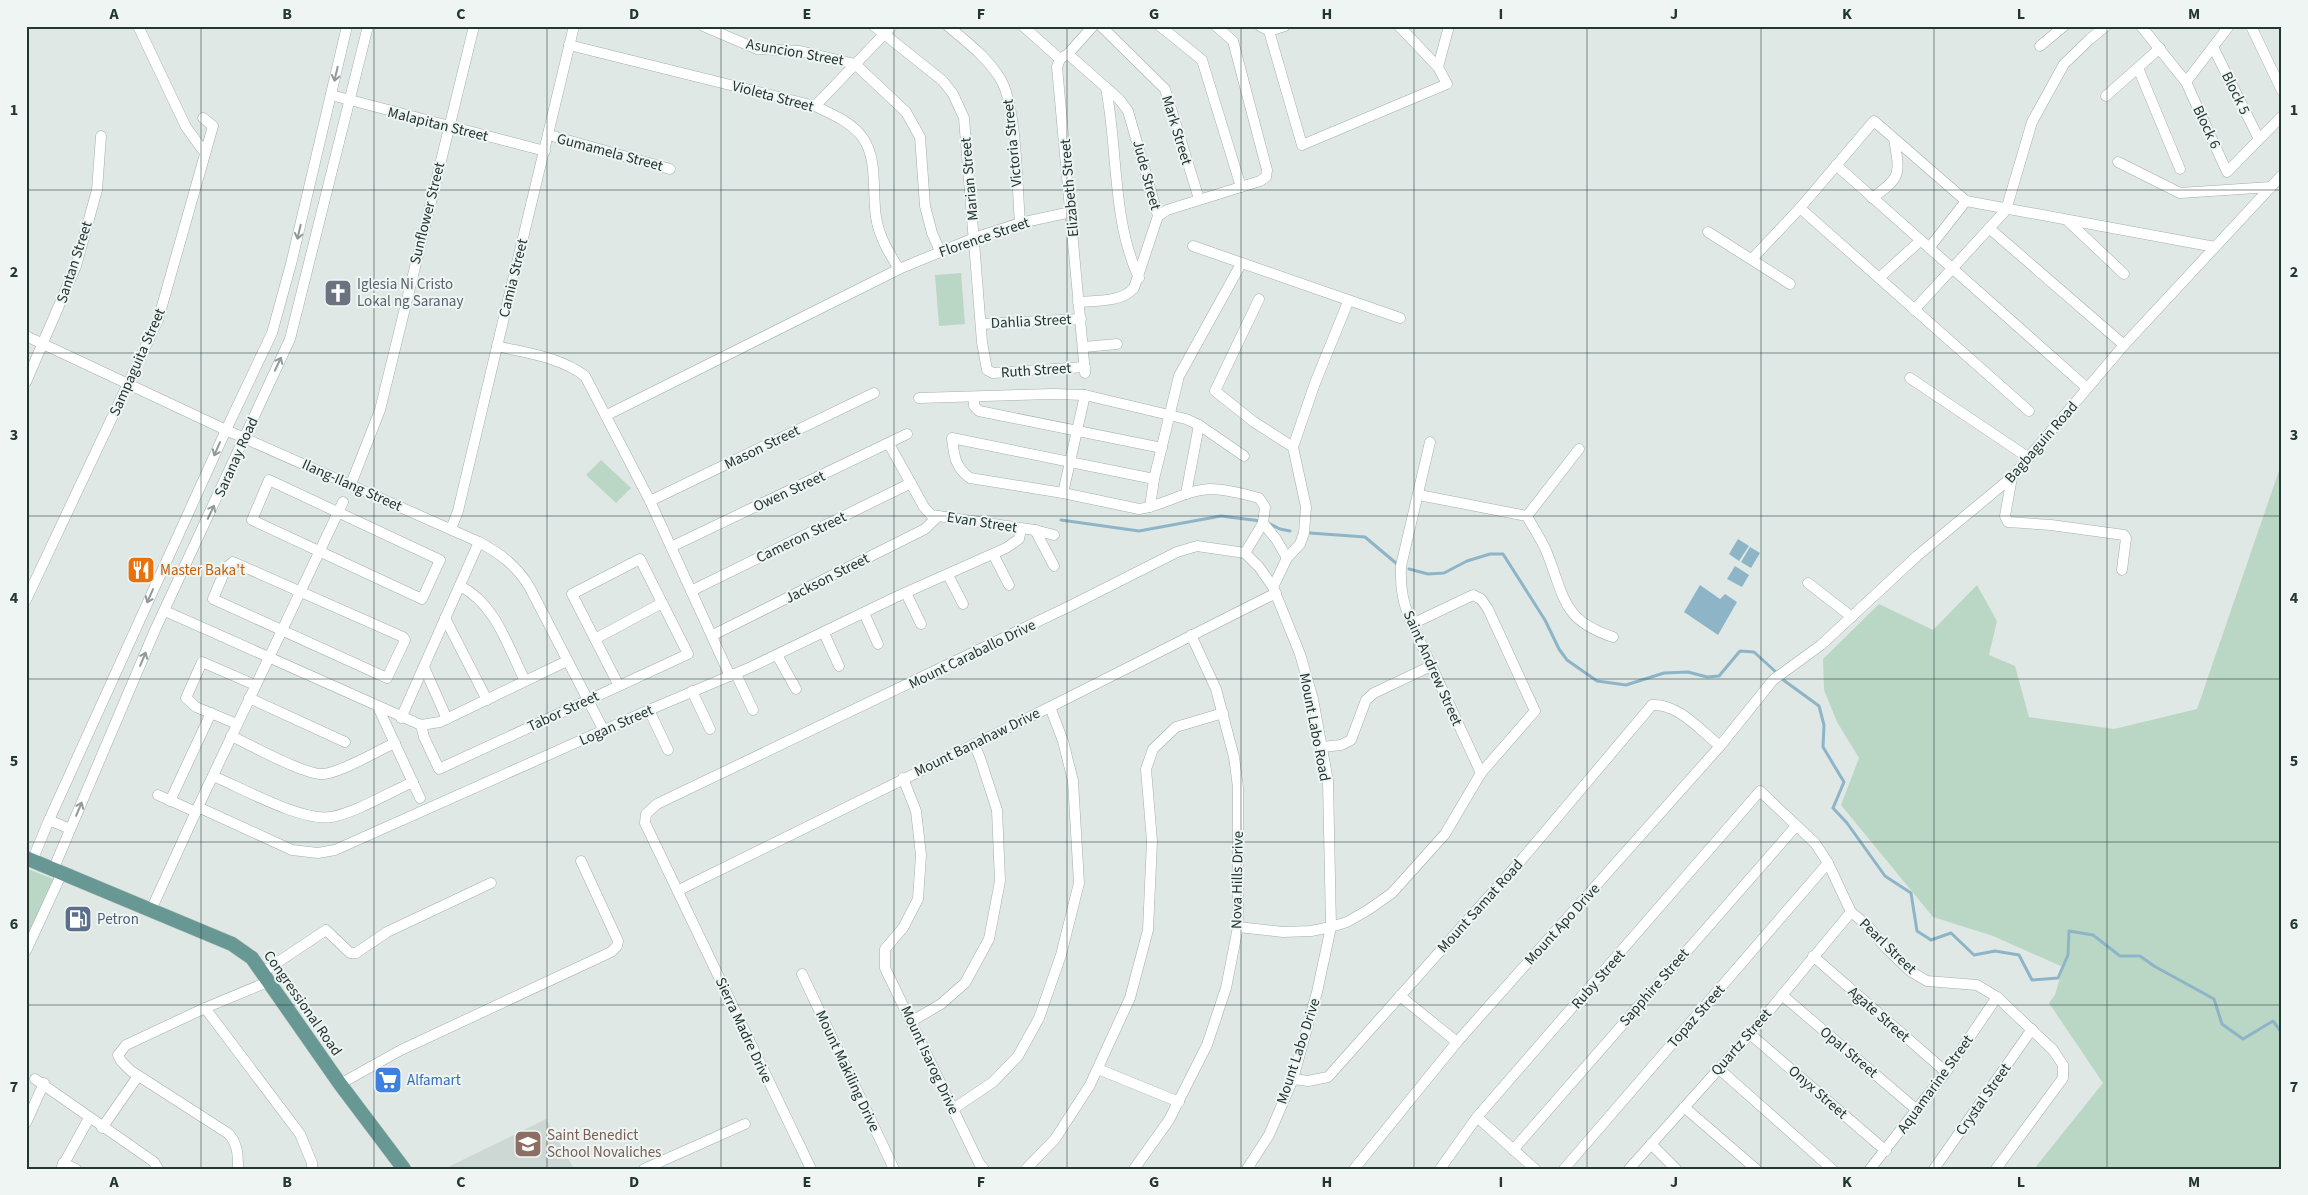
<svg xmlns="http://www.w3.org/2000/svg" width="2308" height="1195" font-family="'Source Sans 3',sans-serif">
<style>
.built{fill:#cdd8d4}
.green{fill:#bad7c6}
.water{fill:#8db5c7}
.lines{fill:none;stroke-linecap:round;stroke-linejoin:round}
.stream{stroke:#8db5c7;stroke-width:3}
.minor-casing{stroke:#a3afac;stroke-width:11}
.major-casing{stroke:#bdc3c2;stroke-width:15}
.minor{stroke:#fff;stroke-width:10}
.major{stroke:#689894;stroke-width:14}
.oneway{stroke:#909a9a}
.grid{fill:none;stroke:#223634;stroke-width:1;stroke-opacity:0.55}
.labels{text-anchor:middle;stroke-width:4;stroke-linejoin:round;paint-order:stroke}
.street-label{font-size:15px;fill:#223634;stroke:#eff5f3}
.worship-label{font-size:15px;fill:#5b616d;stroke:#eff5f3;text-anchor:start}
.food-label{font-size:15px;fill:#c56008;stroke:#eff5f3;text-anchor:start}
.service-label{font-size:15px;fill:#4e5e75;stroke:#eff5f3;text-anchor:start}
.shop-label{font-size:15px;fill:#366cbe;stroke:#eff5f3;text-anchor:start}
.education-label{font-size:15px;fill:#785e54;stroke:#eff5f3;text-anchor:start}
.neatline{fill:none;stroke:#223634;stroke-width:2}
.grid-label{font-size:16px;text-anchor:middle;font-weight:bold;fill:#223634}
</style>
<rect width="100%" height="100%" fill="#dfe8e5"/>
<polygon class="built" points="546,1119 574,1169 444,1169"/>
<g class="green">
<polygon points="961,273 965,324 939,326 935,275"/>
<polygon points="601,460 631,488 616,503 586,475"/>
<polygon points="2282,462 2282,1169 2034,1169 2103,1083 2049,1003 2055,995 2063,967 1993,936 1933,917 1841,805 1859,758 1837,722 1824,690 1823,659 1879,604 1933,630 1977,585 1997,621 1989,655 2015,666 2029,717 2114,729 2197,709"/>
<polygon points="26,868 55,880 26,945"/>
</g>
<g class="water">
<polygon points="1738,539 1749,546 1739,561 1729,554"/>
<polygon points="1750,547 1760,553 1751,568 1741,562"/>
<polygon points="1735,566 1749,575 1742,587 1727,579"/>
<polygon points="1700,585 1720,599 1725,594 1737,602 1718,635 1684,612"/>
</g>
<g class="lines">
<g class="stream">
<polyline points="1061,520 1139,531 1221,516 1261,521"/>
<polyline points="1268,523 1280,529 1290,531"/>
<polyline points="1310,533 1365,537 1397,564"/>
<polyline points="1409,569 1428,574 1444,573 1467,561 1490,554 1503,554 1545,620 1559,649 1567,660 1597,681 1626,685 1664,673 1688,672 1707,677 1719,676 1740,651 1754,652 1777,673"/>
<polyline points="1782,679 1819,706 1824,725 1823,747 1844,782 1833,808 1847,823 1885,876 1911,893 1917,931 1931,940 1951,933 1974,955 1995,951 2019,955 2032,980 2058,978 2068,955 2069,931 2093,935 2120,956 2140,956 2154,966 2214,999 2222,1024 2243,1039 2273,1021 2282,1033"/>
</g>
<defs>
<g id="minor">
<polyline points="138,26 186,127 205,153"/>
<polyline points="703,26 757,49 800,51 855,64 906,112 920,137 925,206 932,233 940,251"/>
<polyline points="874,26 943,81 953,94 964,118 982,342 987,370 993,373 1085,367"/>
<path d="M948,26c20,17 40,32 53,54 16,28 16,108 19,143"/>
<polyline points="1023,26 1060,59"/>
<polyline points="1101,26 1165,89 1199,199"/>
<polyline points="1160,26 1202,60 1241,187"/>
<polyline points="1260,26 1269,31 1302,145 1447,84 1438,67 1399,26"/>
<polyline points="2141,26 2186,82 2227,172 2282,116"/>
<polyline points="2251,26 2282,91"/>
<polyline points="1269,31 1285,26"/>
<path d="M569,45l246,61c16,8 37,16 48,32 15,22 9,54 13,79 3,20 13,36 23,52"/>
<polyline points="2040,46 2064,26"/>
<polyline points="2213,47 2259,139"/>
<path d="M1068,54l51,45 9,12 30,105 -24,72c-14,15 -36,12 -56,14"/>
<polyline points="1063,57 1068,54 1093,26"/>
<polyline points="1060,59 1057,67 1085,373"/>
<polyline points="1438,67 1449,26"/>
<polyline points="2138,68 2180,169"/>
<polyline points="2186,82 2229,26"/>
<path d="M1106,88c12,61 6,133 33,190"/>
<polyline points="331,95 545,151"/>
<polyline points="2106,96 2160,48"/>
<polyline points="815,106 892,26"/>
<polyline points="549,135 670,169"/>
<polyline points="2118,162 2180,193 2271,187"/>
<polyline points="1836,165 2087,388"/>
<path d="M1872,198c30,-21 28,-24 22,-59"/>
<polyline points="1800,208 2029,411"/>
<polyline points="1158,216 1167,210 1260,181 1266,177 1267,170 1233,41 1216,26"/>
<polyline points="2069,222 2124,274"/>
<polyline points="1989,228 2124,345"/>
<polyline points="1708,232 1790,284"/>
<polyline points="1193,246 1400,318"/>
<polyline points="1929,248 1966,201"/>
<polyline points="1752,259 1800,208 1874,121 1966,201 2215,247"/>
<polyline points="1879,278 1920,241"/>
<polyline points="1259,299 1215,391 1254,422 1293,447"/>
<polyline points="1914,310 2006,210 2032,122 2064,64 2090,39 2106,26"/>
<polyline points="981,324 1081,319"/>
<path d="M26,336l200,94 253,112c22,12 38,24 51,46l74,143"/>
<path d="M497,346c28,7 64,11 88,30l65,125 80,175"/>
<polyline points="1084,347 1117,344"/>
<polyline points="1910,378 2029,458"/>
<polyline points="26,382 76,266 97,190 101,136"/>
<polyline points="919,398 1053,394 1085,395 1186,419 1199,425 1244,456"/>
<polyline points="974,398 974,406 979,411 1162,448"/>
<polyline points="607,415 899,269 974,238 1020,223 1071,212"/>
<path d="M1430,442l-29,124c-1,22 2,38 11,58l69,149"/>
<polyline points="889,444 924,507 931,515 1035,530 1054,535"/>
<polyline points="2012,477 2005,516 2008,522 2051,525 2124,535 2126,538 2122,570"/>
<path d="M1154,479l-202,-41c2,18 3,29 18,40l93,15 76,16c24,-3 46,-19 71,-20 17,0 33,5 49,9l6,9 -2,16 -18,30"/>
<polygon points="269,480 440,560 422,599 252,520"/>
<polyline points="351,484 380,410 474,26"/>
<polyline points="1063,493 1085,395"/>
<polyline points="1186,494 1199,425"/>
<polyline points="1419,495 1527,516"/>
<polyline points="650,501 874,393"/>
<polyline points="1150,507 1154,479 1179,376 1241,264"/>
<path d="M1527,516c6,12 15,24 20,37 18,45 15,67 66,84"/>
<polyline points="1527,516 1579,449"/>
<polyline points="1263,523 1276,539 1287,558"/>
<path d="M451,529l7,-18c38,-162 77,-323 116,-485"/>
<polyline points="1035,530 1054,566"/>
<polyline points="671,547 907,434"/>
<polyline points="993,554 1009,585"/>
<polygon points="233,562 403,637 405,640 387,678 213,599 226,568"/>
<polyline points="948,575 963,604"/>
<polyline points="1808,583 1852,617"/>
<path d="M460,586c36,18 48,61 65,95"/>
<polyline points="1273,587 1287,558 1300,544 1304,533 1306,507 1293,447 1315,383 1348,302"/>
<polyline points="691,591 911,483"/>
<polyline points="906,593 921,624"/>
<polyline points="26,600 158,320 213,126 203,118"/>
<polyline points="165,611 421,725 440,722 567,661"/>
<polyline points="864,613 878,644"/>
<polyline points="445,618 487,700"/>
<polyline points="824,633 839,666"/>
<polyline points="713,635 925,529 938,516"/>
<polyline points="595,639 662,603"/>
<polyline points="777,655 796,689"/>
<polyline points="424,667 447,719"/>
<polyline points="736,674 753,710"/>
<polyline points="692,691 710,729"/>
<polyline points="249,698 345,742"/>
<polyline points="378,707 420,798"/>
<polyline points="649,710 668,750"/>
<polyline points="401,718 479,542"/>
<polyline points="237,724 196,707 186,698 202,662 255,685"/>
<polyline points="421,725 424,737 439,769 688,654 640,559 572,594 619,686"/>
<path d="M231,736c20,9 75,40 93,38 18,-2 53,-23 71,-31"/>
<polyline points="1322,747 1341,745 1351,740 1366,700 1374,693 1431,666"/>
<path d="M213,776c29,12 89,46 118,41 24,-4 59,-25 82,-35"/>
<polyline points="903,778 916,811 921,855 918,899 903,928 885,949 885,968 979,1163 984,1169"/>
<polyline points="158,795 196,812"/>
<polyline points="170,801 211,713"/>
<polyline points="198,807 292,850 318,853 335,850 649,710 751,667 898,596 1006,548 1019,539 1021,529"/>
<polyline points="49,820 70,829"/>
<polyline points="32,861 49,820 226,430 272,333 291,264 347,26"/>
<polyline points="53,870 155,630 290,339 368,26"/>
<polyline points="679,890 1050,707 1276,593"/>
<polyline points="151,910 198,807 343,502"/>
<polyline points="1238,927 1283,932 1311,931 1331,927 1347,922 1368,910 1392,893 1445,834 1481,773 1535,711 1488,609 1481,599 1473,595 1412,624"/>
<polyline points="26,951 62,873"/>
<polyline points="1813,956 1946,1072"/>
<polyline points="263,972 326,930 350,953 356,953 387,932 491,883"/>
<polyline points="802,974 894,1169"/>
<polyline points="1782,995 1917,1110"/>
<polyline points="1400,996 1457,1042"/>
<polyline points="205,1008 300,1134 312,1163 312,1169"/>
<polyline points="912,1021 941,1004 965,983 989,939 1000,881 997,810 980,758 974,744"/>
<polyline points="1750,1034 1886,1151"/>
<polyline points="1718,1068 1832,1169"/>
<polyline points="1098,1069 1179,1102"/>
<polyline points="35,1079 154,1162 158,1169"/>
<path d="M1293,1079l15,2 20,-4 195,-219 129,-153c26,-2 49,26 68,41"/>
<polyline points="340,1084 401,1050 611,952 617,946 618,941 581,861"/>
<polyline points="1684,1107 1756,1169"/>
<polyline points="953,1109 993,1082 1018,1056 1039,1018 1061,955 1079,883 1073,781 1063,741 1050,707"/>
<polyline points="1477,1117 1535,1169"/>
<polyline points="26,1123 44,1083"/>
<polyline points="102,1128 138,1076"/>
<polyline points="1651,1144 1676,1169"/>
<polyline points="1513,1150 1796,826"/>
<polyline points="63,1163 76,1169"/>
<polyline points="61,1169 89,1118"/>
<path d="M238,1169c0,-14 0,-24 -9,-35l-98,-63 -10,-10 -3,-6 8,-10 79,-37 65,-27"/>
<polyline points="644,1169 745,1124"/>
<polyline points="811,1169 645,823 646,814 657,804 1070,606 1177,552 1197,546 1245,553 1259,567 1273,587 1300,654 1313,699 1328,781 1331,927 1317,992 1293,1079 1269,1135 1247,1169"/>
<polyline points="1026,1169 1055,1139 1090,1085 1130,998 1148,930 1152,841 1146,769 1153,749 1176,727 1223,713"/>
<polyline points="1134,1169 1169,1120 1207,1045 1226,988 1238,927 1238,787 1234,757 1216,689 1191,635"/>
<polyline points="1354,1169 1457,1042 1720,746 1773,680 1821,645 1917,556 2012,477 2124,345 2282,175"/>
<polyline points="1440,1169 1477,1117 1760,791 1815,843 1828,863 1851,912 1868,926 1885,947 1910,971 1927,981 1977,985 1997,997 2053,1050 2063,1065 2063,1078 1996,1169"/>
<polyline points="1564,1169 1828,863"/>
<polyline points="1629,1169 1750,1034 1851,912"/>
<polyline points="1870,1169 1946,1072 1997,997"/>
<polyline points="1934,1169 2032,1029"/>
</g>
<polyline id="major" points="26,858 232,944 252,958 340,1084 404,1169"/>
</defs>
<use href="#minor" class="minor-casing"/>
<use href="#major" class="major-casing"/>
<use href="#minor" class="minor"/>
<use href="#major" class="major"/>
</g>
<defs><path id="oneway-shaft" d="M-6 0H5M1.5-3L5.5 0L1.5 3" fill="none" stroke-width="1.6" stroke-linecap="round" stroke-linejoin="round" transform="scale(1.25)"/></defs>
<g class="oneway">
<use href="#oneway-shaft" transform="translate(336 74) rotate(103)"/>
<use href="#oneway-shaft" transform="translate(299 232) rotate(103)"/>
<use href="#oneway-shaft" transform="translate(278 364) rotate(-65)"/>
<use href="#oneway-shaft" transform="translate(217 449) rotate(114)"/>
<use href="#oneway-shaft" transform="translate(211 512) rotate(-65)"/>
<use href="#oneway-shaft" transform="translate(150 596) rotate(114)"/>
<use href="#oneway-shaft" transform="translate(143 659) rotate(-67)"/>
<use href="#oneway-shaft" transform="translate(79 809) rotate(-67)"/>
</g>
<path class="grid" d="M201,26v1143M374,26v1143M547,26v1143M721,26v1143M894,26v1143M1067,26v1143M1241,26v1143M1414,26v1143M1587,26v1143M1761,26v1143M1934,26v1143M2107,26v1143M26,190h2256M26,353h2256M26,516h2256M26,679h2256M26,842h2256M26,1005h2256"/>
<defs>
<symbol id="church-square" viewBox="-11 -11 22 22"><rect x="-9" y="-9" width="18" height="18" rx="4" fill="#6b7280" stroke="#eff5f3"/><path d="M-1.2-6h2.4v3.5h3.3v2.4h-3.3V6h-2.4V-.1h-3.3v-2.4h3.3Z" fill="#fff"/></symbol>
<symbol id="restaurant-square" viewBox="-11 -11 22 22"><rect x="-9" y="-9" width="18" height="18" rx="4" fill="#e8710a" stroke="#eff5f3"/><path d="M-5-6h1v4h1v-4h1v4h1v-4h1v5L-1.5 .5V6h-2V.5L-5-1ZM5-6V6H3V1.5H1.5Q1.5-4 5-6Z" fill="#fff"/></symbol>
<symbol id="fuel-square" viewBox="-11 -11 22 22"><rect x="-9" y="-9" width="18" height="18" rx="4" fill="#5c6f8a" stroke="#eff5f3"/><path d="M-5.5-6h7V0h2V4h1.3V-2.5L3-4.5l.8-.8L6-3V5H2.5V1h-1V6h-7ZM-4.2-4.7v3.2H.2V-4.7Z" fill="#fff"/></symbol>
<symbol id="supermarket-square" viewBox="-11 -11 22 22"><rect x="-9" y="-9" width="18" height="18" rx="4" fill="#3f7fe0" stroke="#eff5f3"/><path d="M-6-5.5h2.5l.6 2H6L4.5 2H-2.5L-4.4-4H-6ZM-1.5 3.2a1.3 1.3 0 1 0 .1 0ZM3 3.2a1.3 1.3 0 1 0 .1 0Z" fill="#fff"/></symbol>
<symbol id="school-square" viewBox="-11 -11 22 22"><rect x="-9" y="-9" width="18" height="18" rx="4" fill="#8d6e63" stroke="#eff5f3"/><path d="M0-5L7-2L0 1L-7-2ZM-4 1L0 2.5L4 1V4Q0 6-4 4Z" fill="#fff"/></symbol>
</defs>
<g fill-rule="evenodd">
<use href="#church-square" x="322" y="277" width="32" height="32"/>
<use href="#restaurant-square" x="125" y="554" width="32" height="32"/>
<use href="#fuel-square" x="62" y="903" width="32" height="32"/>
<use href="#supermarket-square" x="372" y="1064" width="32" height="32"/>
<use href="#school-square" x="512" y="1128" width="32" height="32"/>
</g>
<g class="labels">
<g class="street-label">
<text transform="translate(795 52) rotate(10)" y="5">Asuncion Street</text>
<text transform="translate(2236 93) rotate(64)" y="5">Block 5</text>
<text transform="translate(773 96) rotate(15)" y="5">Violeta Street</text>
<text transform="translate(438 124) rotate(14)" y="5">Malapitan Street</text>
<text transform="translate(2207 127) rotate(65)" y="5">Block 6</text>
<text transform="translate(1177 130) rotate(73)" y="5">Mark Street</text>
<text transform="translate(1012 143) rotate(-96)" y="5">Victoria Street</text>
<text transform="translate(610 152) rotate(15)" y="5">Gumamela Street</text>
<text transform="translate(1147 175) rotate(75)" y="5">Jude Street</text>
<text transform="translate(969 179) rotate(-95)" y="5">Marian Street</text>
<text transform="translate(1069 188) rotate(-95)" y="5">Elizabeth Street</text>
<text transform="translate(427 213) rotate(-76)" y="5">Sunflower Street</text>
<text transform="translate(984 237) rotate(-19)" y="5">Florence Street</text>
<text transform="translate(74 262) rotate(-72)" y="5">Santan Street</text>
<text transform="translate(513 278) rotate(-76)" y="5">Camia Street</text>
<text transform="translate(1031 321) rotate(-3)" y="5">Dahlia Street</text>
<text transform="translate(137 362) rotate(-66)" y="5">Sampaguita Street</text>
<text transform="translate(1036 370) rotate(-4)" y="5">Ruth Street</text>
<text transform="translate(2041 442) rotate(-49)" y="5">Bagbaguin Road</text>
<text transform="translate(762 447) rotate(-26)" y="5">Mason Street</text>
<text transform="translate(236 457) rotate(-66)" y="5">Saranay Road</text>
<text transform="translate(352 485) rotate(24)" y="5">Ilang-Ilang Street</text>
<text transform="translate(789 491) rotate(-25)" y="5">Owen Street</text>
<text transform="translate(982 522) rotate(9)" y="5">Evan Street</text>
<text transform="translate(801 537) rotate(-26)" y="5">Cameron Street</text>
<text transform="translate(827 578) rotate(-27)" y="5">Jackson Street</text>
<text transform="translate(972 654) rotate(-26)" y="5">Mount Caraballo Drive</text>
<text transform="translate(1433 668) rotate(66)" y="5">Saint Andrew Street</text>
<text transform="translate(563 711) rotate(-25)" y="5">Tabor Street</text>
<text transform="translate(616 725) rotate(-24)" y="5">Logan Street</text>
<text transform="translate(1315 727) rotate(79)" y="5">Mount Labo Road</text>
<text transform="translate(977 742) rotate(-26)" y="5">Mount Banahaw Drive</text>
<text transform="translate(1237 880) rotate(-89)" y="5">Nova Hills Drive</text>
<text transform="translate(1480 906) rotate(-48)" y="5">Mount Samat Road</text>
<text transform="translate(1562 924) rotate(-48)" y="5">Mount Apo Drive</text>
<text transform="translate(1888 946) rotate(44)" y="5">Pearl Street</text>
<text transform="translate(1598 979) rotate(-49)" y="5">Ruby Street</text>
<text transform="translate(1654 987) rotate(-49)" y="5">Sapphire Street</text>
<text transform="translate(303 1003) rotate(55)" y="5">Congressional Road</text>
<text transform="translate(1879 1014) rotate(41)" y="5">Agate Street</text>
<text transform="translate(1696 1016) rotate(-49)" y="5">Topaz Street</text>
<text transform="translate(744 1030) rotate(65)" y="5">Sierra Madre Drive</text>
<text transform="translate(1741 1042) rotate(-49)" y="5">Quartz Street</text>
<text transform="translate(1298 1051) rotate(-72)" y="5">Mount Labo Drive</text>
<text transform="translate(1849 1052) rotate(40)" y="5">Opal Street</text>
<text transform="translate(930 1060) rotate(65)" y="5">Mount Isarog Drive</text>
<text transform="translate(848 1071) rotate(65)" y="5">Mount Makiling Drive</text>
<text transform="translate(1935 1084) rotate(-54)" y="5">Aquamarine Street</text>
<text transform="translate(1818 1092) rotate(41)" y="5">Onyx Street</text>
<text transform="translate(1983 1099) rotate(-55)" y="5">Crystal Street</text>
</g>
<g class="worship-label">
<text x="357" y="289">Iglesia Ni Cristo<tspan x="357" dy="17">Lokal ng Saranay</tspan></text>
</g>
<g class="food-label">
<text x="160" y="575">Master Baka't</text>
</g>
<g class="service-label">
<text x="97" y="924">Petron</text>
</g>
<g class="shop-label">
<text x="407" y="1085">Alfamart</text>
</g>
<g class="education-label">
<text x="547" y="1140">Saint Benedict<tspan x="547" dy="17">School Novaliches</tspan></text>
</g>
</g>
<rect width="2308" height="1195" fill="none" stroke="#eff5f3" stroke-width="55"/>
<rect x="28" y="28" width="2252" height="1140" class="neatline"/>
<g class="grid-label">
<text x="114" y="19">A</text>
<text x="287" y="19">B</text>
<text x="461" y="19">C</text>
<text x="634" y="19">D</text>
<text x="807" y="19">E</text>
<text x="981" y="19">F</text>
<text x="1154" y="19">G</text>
<text x="1327" y="19">H</text>
<text x="1501" y="19">I</text>
<text x="1674" y="19">J</text>
<text x="1847" y="19">K</text>
<text x="2021" y="19">L</text>
<text x="2194" y="19">M</text>
<text x="14" y="115">1</text>
<text x="2294" y="115">1</text>
<text x="14" y="277">2</text>
<text x="2294" y="277">2</text>
<text x="14" y="440">3</text>
<text x="2294" y="440">3</text>
<text x="14" y="603">4</text>
<text x="2294" y="603">4</text>
<text x="14" y="766">5</text>
<text x="2294" y="766">5</text>
<text x="14" y="929">6</text>
<text x="2294" y="929">6</text>
<text x="14" y="1092">7</text>
<text x="2294" y="1092">7</text>
<text x="114" y="1187">A</text>
<text x="287" y="1187">B</text>
<text x="461" y="1187">C</text>
<text x="634" y="1187">D</text>
<text x="807" y="1187">E</text>
<text x="981" y="1187">F</text>
<text x="1154" y="1187">G</text>
<text x="1327" y="1187">H</text>
<text x="1501" y="1187">I</text>
<text x="1674" y="1187">J</text>
<text x="1847" y="1187">K</text>
<text x="2021" y="1187">L</text>
<text x="2194" y="1187">M</text>
</g>
</svg>
